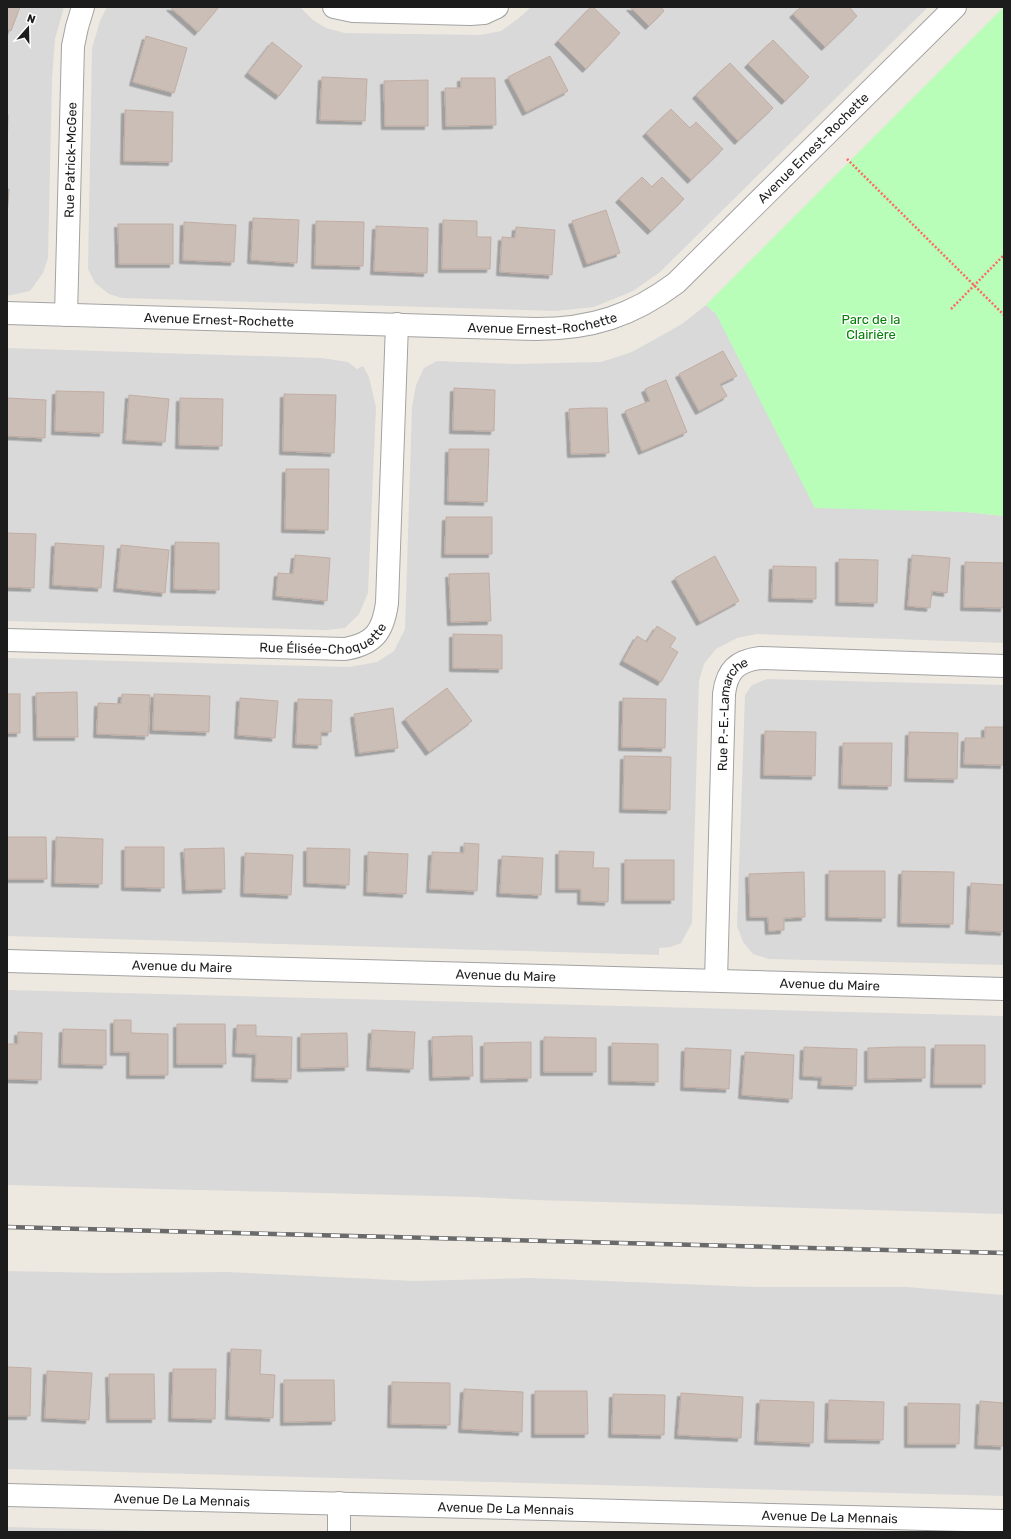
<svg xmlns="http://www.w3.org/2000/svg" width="1011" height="1539" font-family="Rubik,sans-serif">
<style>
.residential{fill:#dad9d9}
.park{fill:#b8feb9}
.building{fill:#cabeb6;stroke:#c1ada2;filter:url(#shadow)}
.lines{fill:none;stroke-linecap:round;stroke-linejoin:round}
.minor-casing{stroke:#a3a3a3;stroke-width:24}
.path{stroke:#ff6761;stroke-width:2.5;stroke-dasharray:2 2;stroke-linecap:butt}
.minor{stroke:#fff;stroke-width:22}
.rail-casing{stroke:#6a6a6a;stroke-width:4.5}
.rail{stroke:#fff;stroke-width:3;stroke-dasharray:9;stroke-linecap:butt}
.labels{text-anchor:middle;stroke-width:3;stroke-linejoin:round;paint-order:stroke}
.street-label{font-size:13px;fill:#1c1c1c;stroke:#fff}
.park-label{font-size:13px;fill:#028105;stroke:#fff}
</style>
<defs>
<filter id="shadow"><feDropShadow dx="-3.5" dy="3.5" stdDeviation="0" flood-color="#0004"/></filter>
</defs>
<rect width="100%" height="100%" fill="#eee9e0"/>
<g class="residential">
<polygon points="7,7 64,7 55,39 52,80 48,258 43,273 30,291 7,296"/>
<polygon points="107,7 300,7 313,20 326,28 345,33 480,35 501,31 519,18 531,7 928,7 660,272 633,291 594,307 556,311 122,298 109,294 95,283 88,269 92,48 100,21"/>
<polygon points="706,305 966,512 1004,516 1004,643 757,634 737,638 716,649 704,664 699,681 692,923 681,943 671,947 659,948 659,955 7,936 7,658 349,667 377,662 394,651 405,629 412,407 416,385 424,368 437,361 516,364 601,362 632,352 682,324"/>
<polygon points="7,348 322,358 348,362 357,369 363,366 369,377 376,407 368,593 359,614 345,628 327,630 7,621"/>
<polygon points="767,679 1004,685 1004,965 769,959 753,954 743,942 737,926 745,695 752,685"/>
<polygon points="7,990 1004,1016 1004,1214 535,1200 474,1197 7,1185"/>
<polygon points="7,1271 106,1273 228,1272 414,1281 532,1278 757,1287 907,1287 1004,1295 1004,1496 7,1469"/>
<polygon points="7,1527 193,1532 7,1532"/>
</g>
<polygon class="park" points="1004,7 1004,516 966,512 815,508 716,314 706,305"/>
<g class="building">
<polygon points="7,7 20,7 11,31 7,29"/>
<polygon points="170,7 219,7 198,32"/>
<polygon points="591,7 593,7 620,33 586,69 558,41"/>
<polygon points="630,7 661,7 664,11 649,26"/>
<polygon points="801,7 849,7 857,16 825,47 793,14"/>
<polygon points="146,36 187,48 174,93 133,82"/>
<polygon points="773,40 809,77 785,101 748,64"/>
<polygon points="272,42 302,66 279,96 248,73"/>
<polygon points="550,56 568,91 526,112 508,77"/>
<polygon points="730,63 773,108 738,141 696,95"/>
<polygon points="322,77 367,79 365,121 320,120"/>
<polygon points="461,78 495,78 496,125 446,126 445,88 461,88"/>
<polygon points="428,80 428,126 385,126 384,81"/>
<polygon points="671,109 690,128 696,122 723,149 691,180 646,133"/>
<polygon points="125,110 173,112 172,162 124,161"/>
<polygon points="7,115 8,115 7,155"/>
<polygon points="642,177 652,187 662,177 684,199 651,231 619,199"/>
<polygon points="7,189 9,189 7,218"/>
<polygon points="606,210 620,253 587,264 572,221"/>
<polygon points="253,218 299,220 297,263 251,260"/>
<polygon points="443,220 477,221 477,237 491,237 490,269 442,269"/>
<polygon points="316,221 364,222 363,266 315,265"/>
<polygon points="184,222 236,225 234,262 183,260"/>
<polygon points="118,224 173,224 173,264 119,264"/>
<polygon points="376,226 428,228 427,273 374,271"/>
<polygon points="516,227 555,230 552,275 500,272 502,237 515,238"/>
<polygon points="723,351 737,376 720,384 727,396 699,411 679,374"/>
<polygon points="666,380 687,432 642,451 625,411 650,401 645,389"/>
<polygon points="454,388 495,390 494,431 453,430"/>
<polygon points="56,391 104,392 103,433 55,431"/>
<polygon points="284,394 336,395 334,453 283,451"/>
<polygon points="129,395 169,399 165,442 126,440"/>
<polygon points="7,398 46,400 45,438 7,436"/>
<polygon points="180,398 223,399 222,446 179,445"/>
<polygon points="589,408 607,408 609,453 571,454 569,409"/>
<polygon points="449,449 489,449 487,502 448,501"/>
<polygon points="286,469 329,469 328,530 285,529"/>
<polygon points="446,517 492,517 492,554 445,554"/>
<polygon points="7,533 36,534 34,588 7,587"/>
<polygon points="175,542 219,543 219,590 174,589"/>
<polygon points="55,543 104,546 101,588 53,585"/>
<polygon points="121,545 169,550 165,593 117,588"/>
<polygon points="295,555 330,558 327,601 276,596 278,573 293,574"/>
<polygon points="912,555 950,558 947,593 932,591 930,608 908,606"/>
<polygon points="715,556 739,601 700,622 675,578"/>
<polygon points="839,559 878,560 877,603 839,602"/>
<polygon points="965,562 1004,563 1004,608 964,607"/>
<polygon points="773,566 816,567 816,599 772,598"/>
<polygon points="489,573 491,621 451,622 449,574"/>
<polygon points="657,626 676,638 670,647 678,652 661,682 623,661 637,636 647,642"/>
<polygon points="453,634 502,635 502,669 453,668"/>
<polygon points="447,688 472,721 429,752 405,719"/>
<polygon points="77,692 78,737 37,737 36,693"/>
<rect x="7" y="694" width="13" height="39"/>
<polygon points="122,694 150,695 148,736 97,734 98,703 121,704"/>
<polygon points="154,694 210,696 209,732 153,730"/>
<polygon points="240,698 278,701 275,738 238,735"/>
<polygon points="623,698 666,699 665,748 622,747"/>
<polygon points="298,699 332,700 331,732 321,732 321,745 296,744"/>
<polygon points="393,708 398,748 359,753 354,714"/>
<polygon points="985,727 1004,727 1004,765 964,764 965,738 985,738"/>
<polygon points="765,731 816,732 815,776 764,775"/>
<polygon points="909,732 958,733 957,779 908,778"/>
<polygon points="843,743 892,743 891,786 842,785"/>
<polygon points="624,756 671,757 670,810 623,809"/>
<polygon points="7,837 46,837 47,879 7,879"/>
<polygon points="56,837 103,839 102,884 55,883"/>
<polygon points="464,843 479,844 477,891 430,889 432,852 464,853"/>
<polygon points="125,847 164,847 164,888 125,887"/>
<polygon points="224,848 225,889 186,890 184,849"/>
<polygon points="307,848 350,849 349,885 307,883"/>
<polygon points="559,851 594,852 593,868 609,868 608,902 581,901 581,889 559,889"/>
<polygon points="368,852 408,854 406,894 367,892"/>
<polygon points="245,853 293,855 291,895 244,893"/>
<polygon points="502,856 543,858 541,895 500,893"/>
<rect x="625" y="860" width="49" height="40"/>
<polygon points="829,871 885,871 885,918 829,917"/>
<polygon points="902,871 954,872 953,924 901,923"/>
<polygon points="804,872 805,917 784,918 784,930 769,931 768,917 750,917 749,874"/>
<polygon points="971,883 1004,885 1004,932 969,930"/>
<polygon points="114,1020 131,1020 131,1033 168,1034 168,1075 130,1075 130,1052 114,1052"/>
<polygon points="177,1024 225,1024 226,1064 177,1064"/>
<polygon points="237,1025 256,1025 256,1036 292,1037 291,1079 255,1078 256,1054 236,1053"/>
<polygon points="63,1029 106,1030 106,1065 62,1064"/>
<polygon points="372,1030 415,1032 413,1069 370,1067"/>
<polygon points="18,1032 42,1033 41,1080 7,1079 7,1044 18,1044"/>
<polygon points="347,1033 348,1067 301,1068 301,1034"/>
<polygon points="457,1036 472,1036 473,1076 433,1077 432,1037"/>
<polygon points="544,1037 596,1038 596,1072 544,1072"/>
<polygon points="531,1042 531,1078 484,1079 484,1043"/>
<polygon points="612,1043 658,1044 658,1082 612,1081"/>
<polygon points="935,1045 985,1045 985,1084 934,1084"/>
<polygon points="804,1047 857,1049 856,1086 821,1085 822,1077 803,1076"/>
<polygon points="899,1047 925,1047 925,1078 868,1079 868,1048"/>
<polygon points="685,1048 731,1050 729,1089 684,1087"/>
<polygon points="745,1052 794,1055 792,1099 742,1095"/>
<polygon points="231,1349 261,1350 260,1374 275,1375 273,1418 229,1416"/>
<polygon points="7,1367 31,1368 30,1416 7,1416"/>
<polygon points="173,1369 216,1369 215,1419 172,1418"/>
<polygon points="47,1371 92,1373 89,1420 45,1418"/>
<polygon points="109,1374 154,1374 155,1419 110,1419"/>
<polygon points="284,1380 334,1380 335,1421 284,1422"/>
<polygon points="392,1382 450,1383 450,1425 391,1424"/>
<polygon points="464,1389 523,1392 522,1432 462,1429"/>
<polygon points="535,1391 587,1391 588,1434 535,1434"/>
<polygon points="681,1393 743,1397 741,1438 678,1435"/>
<polygon points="613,1394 665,1395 664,1435 612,1434"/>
<polygon points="760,1400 814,1402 813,1443 758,1441"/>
<polygon points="829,1400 884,1402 883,1440 828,1439"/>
<polygon points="980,1401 1004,1403 1004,1446 978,1445"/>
<polygon points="908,1403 960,1404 959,1444 908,1444"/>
</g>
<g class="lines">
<defs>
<g id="minor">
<polyline points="334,7 353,11 470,14 484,13 497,7"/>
<path id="s1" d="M7,313l529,16c55,0 96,-13 140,-46l279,-276"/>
<path id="s2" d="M66,315l7,-269 4,-19 6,-20"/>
<path id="s3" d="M7,640l338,9c29,-5 38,-17 42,-46l10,-279"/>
<path id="s4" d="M7,961l997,28"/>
<path id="s5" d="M716,980l8,-286c3,-24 13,-33 36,-36l244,8"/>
<path id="s6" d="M7,1495l997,26"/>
<polyline points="339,1532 339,1503"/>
</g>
</defs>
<use href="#minor" class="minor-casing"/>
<g class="path">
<polyline points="847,159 1004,315"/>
<polyline points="951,309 1004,255"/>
</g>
<use href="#minor" class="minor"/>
<defs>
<polyline id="rail" points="7,1227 1004,1253"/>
</defs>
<use href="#rail" class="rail-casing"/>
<use href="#rail" class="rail"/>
</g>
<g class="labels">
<g class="street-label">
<text dy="5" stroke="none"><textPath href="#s1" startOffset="872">Avenue Ernest-Rochette</textPath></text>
<text dy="5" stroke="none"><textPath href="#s2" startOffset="155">Rue Patrick-McGee</textPath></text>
<text dy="5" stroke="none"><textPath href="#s1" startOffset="212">Avenue Ernest-Rochette</textPath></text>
<text dy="5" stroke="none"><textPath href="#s1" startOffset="536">Avenue Ernest-Rochette</textPath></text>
<text dy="5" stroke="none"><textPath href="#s3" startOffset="319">Rue Élisée-Choquette</textPath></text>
<text dy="5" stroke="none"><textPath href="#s5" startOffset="269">Rue P.-E.-Lamarche</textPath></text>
<text dy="5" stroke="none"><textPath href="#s4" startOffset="175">Avenue du Maire</textPath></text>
<text dy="5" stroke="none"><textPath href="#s4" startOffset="499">Avenue du Maire</textPath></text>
<text dy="5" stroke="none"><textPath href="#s4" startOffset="823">Avenue du Maire</textPath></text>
<text dy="5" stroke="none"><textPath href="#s6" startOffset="175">Avenue De La Mennais</textPath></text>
<text dy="5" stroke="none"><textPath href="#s6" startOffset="499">Avenue De La Mennais</textPath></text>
<text dy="5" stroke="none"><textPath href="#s6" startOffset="823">Avenue De La Mennais</textPath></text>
</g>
<g class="park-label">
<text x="871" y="324">Parc de la<tspan x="871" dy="15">Clairière</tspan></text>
</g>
</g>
<rect width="1011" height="1539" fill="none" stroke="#1c1c1c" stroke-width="16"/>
<g transform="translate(28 28) rotate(20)" stroke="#ffffff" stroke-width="3" paint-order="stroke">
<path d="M0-3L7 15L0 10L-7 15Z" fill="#1c1c1c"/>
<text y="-6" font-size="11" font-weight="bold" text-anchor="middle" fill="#1c1c1c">N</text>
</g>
</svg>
